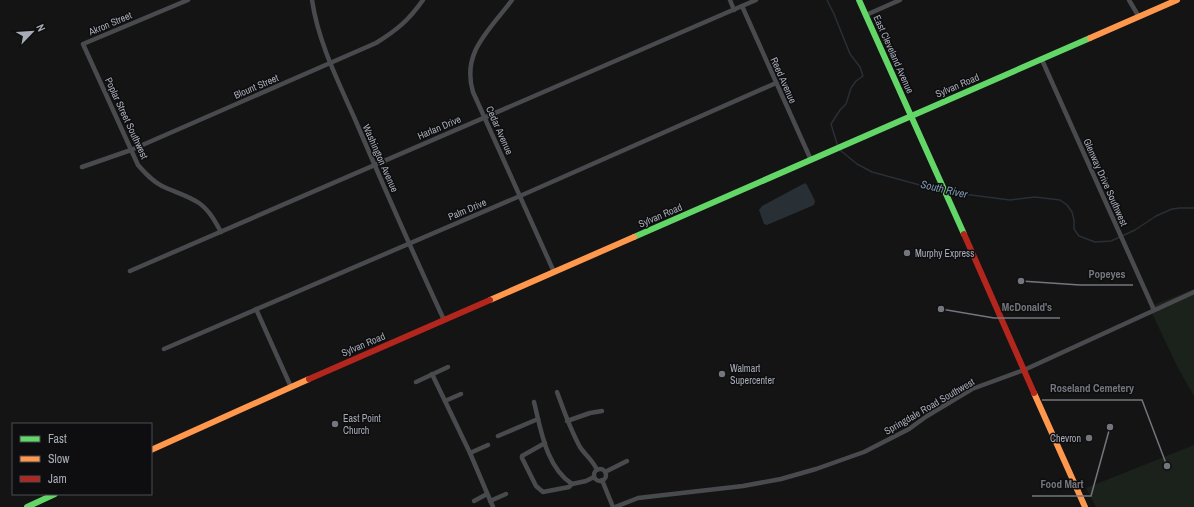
<svg xmlns="http://www.w3.org/2000/svg" width="1194" height="507" font-family="'Archivo Narrow',sans-serif">
<style>
.green{fill:#1b211b}
.water{fill:#282f35}
.lines{fill:none;stroke-linecap:round;stroke-linejoin:round}
.stream{stroke:#282f35;stroke-width:1.5}
.street{stroke:#494a4d;stroke-width:4.5}
.fast{stroke:#63d668;stroke-width:6}
.slow{stroke:#ff974d;stroke-width:6}
.jam{stroke:#b3261e;stroke-width:6}
.poi-dot{fill:#73767d;stroke:#0e0e10;stroke-width:1.5}
.labels{text-anchor:middle;stroke-width:3;stroke-linejoin:round;paint-order:stroke}
.street-label{font-size:10px;fill:#a6abb5;stroke:#0e0e10}
.poi-label{font-size:10px;fill:#a6abb5;stroke:#0e0e10;text-anchor:start}
.water-label{font-size:11px;font-style:italic;fill:#7e99ae;stroke:#0e0e10}
.leader{fill:none;stroke:#73767d;stroke-width:1.5}
.callout-dot{fill:#73767d;stroke:#0e0e10;stroke-width:1.5}
.callout-label{font-size:11px;text-anchor:middle;font-weight:bold;fill:#73767d;stroke:#0e0e10;stroke-width:3;stroke-linejoin:round;paint-order:stroke}
</style>
<rect width="100%" height="100%" fill="#141414"/>
<g class="green">
<polygon points="1194,289 1194,396 1178,368 1149,307"/>
<polygon points="1194,445 1194,507 1096,507 1086,488"/>
</g>
<polygon class="water" points="805,183 807,185 815,201 814,205 767,225 764,224 759,210 762,206"/>
<g class="lines">
<g class="stream">
<polyline points="827,0 834,14 850,54 860,67 863,76 856,81 851,88 846,104 840,110 831,124 838,147"/>
<polyline points="840,150 857,164 872,172 942,191"/>
<polyline points="948,192 1010,200 1035,197 1060,200 1067,205 1072,212 1074,220 1074,229 1079,236 1095,242 1111,241 1135,230 1156,216 1172,209 1180,208 1194,208"/>
</g>
<g class="street">
<path d="M188,0l-105,44 55,121c7,8 14,16 24,21 12,6 25,9 37,17 10,7 16,18 22,29"/>
<path d="M312,0c6,41 25,79 42,117 29,68 59,136 90,203"/>
<path d="M512,0c-22,30 -51,52 -39,92l81,180"/>
<polyline points="730,0 734,10"/>
<polyline points="1129,0 1139,17"/>
<polyline points="742,6 811,160"/>
<polyline points="866,15 900,0"/>
<polyline points="1042,60 1154,310"/>
<path d="M82,167l49,-17 245,-107c21,-13 33,-23 47,-43"/>
<polyline points="130,271 756,0"/>
<polyline points="256,309 291,387"/>
<polyline points="164,349 520,196 776,83"/>
<polyline points="432,374 470,453 493,507"/>
<polyline points="416,382 448,367"/>
<path d="M557,392c7,19 13,37 23,55 5,8 13,13 17,23"/>
<polyline points="445,401 461,394"/>
<path d="M534,402c7,28 12,65 38,82l14,-3 8,-4"/>
<polyline points="567,421 590,413 602,411"/>
<polyline points="498,436 538,419"/>
<polyline points="545,443 522,456 522,458 536,486 543,492 569,487 572,484"/>
<polyline points="470,453 488,445"/>
<circle cx="600" cy="475" r="6"/>
<polyline points="605,472 627,461"/>
<polyline points="602,480 613,507"/>
<polyline points="474,501 487,494"/>
<polyline points="490,501 506,494"/>
<polyline points="615,507 638,498 743,486 781,479 816,469 864,452 909,429 927,416 972,389 1024,370 1194,292"/>
</g>
<g class="fast">
<polyline points="859,0 964,234"/>
<polyline points="634,237 1090,38"/>
<polyline points="27,507 55,494"/>
</g>
<g class="slow">
<polyline points="1090,38 1177,0"/>
<polyline points="490,300 634,237"/>
<polyline points="1034,393 1085,507"/>
<polyline points="151,450 309,379"/>
</g>
<g class="jam">
<polyline points="964,234 1034,393"/>
<polyline points="309,379 490,300"/>
</g>
</g>
<g class="poi-dot">
<circle cx="907" cy="253" r="4"/>
<circle cx="722" cy="374" r="4"/>
<circle cx="335" cy="424" r="4"/>
<circle cx="1089" cy="438" r="4"/>
</g>
<g class="labels">
<g class="street-label">
<text transform="translate(110 23) rotate(-23)" y="4">Akron Street</text>
<text transform="translate(894 54) rotate(66)" y="4">East Cleveland Avenue</text>
<text transform="translate(784 80) rotate(66)" y="4">Reed Avenue</text>
<text transform="translate(957 85) rotate(-23)" y="4">Sylvan Road</text>
<text transform="translate(256 86) rotate(-23)" y="4">Blount Street</text>
<text transform="translate(127 118) rotate(65)" y="4">Poplar Street Southwest</text>
<text transform="translate(439 127) rotate(-23)" y="4">Harlan Drive</text>
<text transform="translate(500 130) rotate(66)" y="4">Cedar Avenue</text>
<text transform="translate(381 158) rotate(66)" y="4">Washington Avenue</text>
<text transform="translate(1106 182) rotate(66)" y="4">Glenway Drive Southwest</text>
<text transform="translate(467 209) rotate(-23)" y="4">Palm Drive</text>
<text transform="translate(660 215) rotate(-23)" y="4">Sylvan Road</text>
<text transform="translate(363 344) rotate(-23)" y="4">Sylvan Road</text>
<text transform="translate(929 406) rotate(-30)" y="4">Springdale Road Southwest</text>
</g>
<g class="poi-label">
<text x="915" y="257">Murphy Express</text>
<text x="730" y="372">Walmart<tspan x="730" dy="12">Supercenter</tspan></text>
<text x="343" y="422">East Point<tspan x="343" dy="12">Church</tspan></text>
<text x="1081" y="442" text-anchor="end">Chevron</text>
</g>
<g class="water-label">
<text transform="translate(944 189) rotate(13)" y="4">South River</text>
</g>
</g>
<path class="leader" d="M1021 281L1080 285H1133M941 309L994 318H1060M1167 466L1142 400H1042M1110 427L1091 496H1032"/>
<g class="callout-dot">
<circle cx="1021" cy="281" r="4"/>
<circle cx="941" cy="309" r="4"/>
<circle cx="1167" cy="466" r="4"/>
<circle cx="1110" cy="427" r="4"/>
</g>
<g class="callout-label">
<text x="1107" y="278">Popeyes</text>
<text x="1027" y="311">McDonald's</text>
<text x="1092" y="392">Roseland Cemetery</text>
<text x="1062" y="488">Food Mart</text>
</g>
<rect x="12" y="423" width="140" height="72" fill="#0e0e10" stroke="#4b4d52"/>
<rect x="20" y="436" width="20" height="6" fill="#63d668" stroke="#4b4d52"/>
<text x="48" y="443" font-size="12" fill="#a6abb5">Fast</text>
<rect x="20" y="456" width="20" height="6" fill="#ff974d" stroke="#4b4d52"/>
<text x="48" y="463" font-size="12" fill="#a6abb5">Slow</text>
<rect x="20" y="476" width="20" height="6" fill="#b3261e" stroke="#4b4d52"/>
<text x="48" y="483" font-size="12" fill="#a6abb5">Jam</text>
<g transform="translate(32 32) rotate(65)" stroke="#0e0e10" stroke-width="3" paint-order="stroke">
<path d="M0-3L7 15L0 10L-7 15Z" fill="#a6abb5"/>
<text y="-6" font-size="11" font-weight="bold" text-anchor="middle" fill="#a6abb5">N</text>
</g>
</svg>
